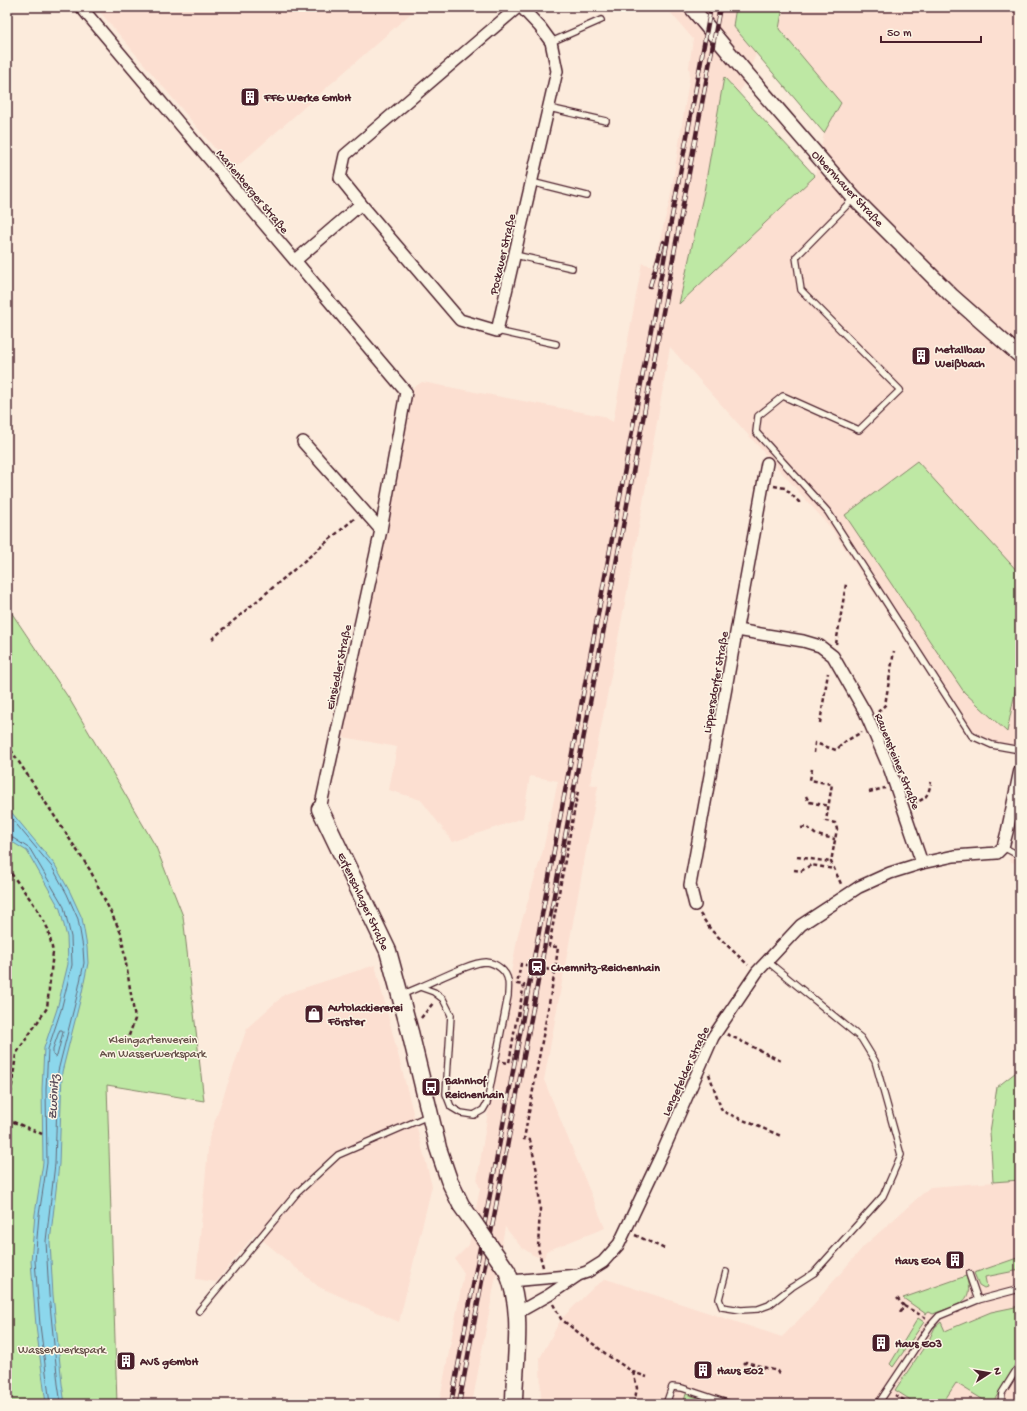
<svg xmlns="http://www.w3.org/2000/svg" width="1027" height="1411" font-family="'Gochi Hand',sans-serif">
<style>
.built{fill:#fcdfd1}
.green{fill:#bee8a4;stroke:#848468}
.water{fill:#8cd7ec;stroke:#728d9f}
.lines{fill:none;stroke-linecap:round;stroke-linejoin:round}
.shore{stroke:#646978;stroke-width:1}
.stream{stroke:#728d9f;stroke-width:4}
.service-casing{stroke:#4a1f2b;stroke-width:8}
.minor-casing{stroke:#4a1f2b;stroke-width:14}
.tertiary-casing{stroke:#4a1f2b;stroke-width:17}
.secondary-casing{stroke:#4a1f2b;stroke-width:19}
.path{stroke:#4a1f2b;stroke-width:2.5;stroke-dasharray:4 3;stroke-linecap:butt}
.service{stroke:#fcf5e5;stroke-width:5.5}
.minor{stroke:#fcf5e5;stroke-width:11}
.tertiary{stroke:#fcf5e5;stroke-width:14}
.secondary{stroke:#fcf5e5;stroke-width:16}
.rail-casing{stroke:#4a1f2b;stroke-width:4.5}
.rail{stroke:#fcf5e5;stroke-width:3;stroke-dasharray:9;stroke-linecap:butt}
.secondary-bridge-casing{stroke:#4a1f2b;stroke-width:19;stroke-linecap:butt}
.secondary-bridge{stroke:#fcf5e5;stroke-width:16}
.labels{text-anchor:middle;stroke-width:3;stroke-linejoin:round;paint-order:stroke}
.poi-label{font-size:12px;font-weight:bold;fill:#4a1f2b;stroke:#fcf5e5;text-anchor:start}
.street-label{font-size:12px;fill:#4a1f2b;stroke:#fcf5e5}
.park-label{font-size:12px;fill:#675149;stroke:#fcf5e5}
.water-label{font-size:13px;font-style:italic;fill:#5a4d5b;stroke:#fcf5e5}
</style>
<rect width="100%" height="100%" fill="#fcebdc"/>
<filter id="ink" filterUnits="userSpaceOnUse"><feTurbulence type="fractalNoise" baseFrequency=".025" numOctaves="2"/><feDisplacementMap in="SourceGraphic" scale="8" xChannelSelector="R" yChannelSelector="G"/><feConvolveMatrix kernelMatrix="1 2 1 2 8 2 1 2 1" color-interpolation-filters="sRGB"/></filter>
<g filter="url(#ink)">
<g class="built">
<polygon points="96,7 418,7 233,170"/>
<polygon points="672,7 736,7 733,26 756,54 739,94 724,78 704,192 680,303 815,176 824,133 841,104 779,29 783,7 1020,7 1020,756 961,725 832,529 670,347 632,566 590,784 598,786 544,1080 605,1228 546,1251 544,1259 533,1255 521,1247 505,1227 472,1404 439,1404 464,1273 455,1259 469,1245 480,1188 477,1181 504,1012 518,934 543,850 558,781 530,776 523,818 453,842 421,800 389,790 397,747 338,736 407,392 422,382 603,416 613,422 642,263 653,266 670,200 690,74 689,67 693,39 670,12"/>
<polygon points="1020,826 1020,865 1009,861"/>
<polygon points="375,965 432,1186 399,1322 319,1287 255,1234 216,1282 196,1279 209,1138 247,1028 285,994"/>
<polygon points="1020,1180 1020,1404 541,1404 540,1358 561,1319 595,1286 606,1279 782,1337 813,1305 864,1246 930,1187"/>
</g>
<g class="green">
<polygon points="736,7 783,7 779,29 841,103 824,133 733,26"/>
<polygon points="724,77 815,176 679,304 704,192"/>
<polygon points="917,461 1020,574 1020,667 1007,732 964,692 845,515"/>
<polygon points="7,606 70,700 156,847 183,916 204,1101 107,1085 117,1404 7,1404"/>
<polygon points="1020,1069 1020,1180 993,1182 990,1132 997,1087"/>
<polygon points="1020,1257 1020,1270 985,1277 987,1287 984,1288 979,1285 974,1273"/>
<path d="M966,1276c10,29 -11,29 -33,38l-4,-2 -3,2 -23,-16z"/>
<polygon points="1020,1306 1020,1357 992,1404 990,1404 956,1383 942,1404 917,1404 895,1390 929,1340 935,1327 941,1322 945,1331 991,1312"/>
<polygon points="918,1318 924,1322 893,1367 890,1364"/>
<polygon points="686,1394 717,1404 683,1404"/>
</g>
<polygon class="water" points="7,807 55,865 70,892 82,918 87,947 88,963 81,997 62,1072 59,1164 50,1242 53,1295 62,1384 65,1404 46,1404 36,1326 31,1261 35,1214 43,1163 42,1089 44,1048 57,1009 68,964 67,937 60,909 27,851 7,839"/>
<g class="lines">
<g class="shore">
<polyline points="7,813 52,867 67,894 78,919 83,948 84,963 77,996 58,1071 55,1164 46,1241 49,1295 58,1384 61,1404"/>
<polyline points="7,836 13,838 30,849 64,907 71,937 72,965 61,1010 48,1049 46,1089 47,1163 39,1215 35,1261 40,1325 50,1404"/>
<polygon points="60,1030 62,1030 63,1032 57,1056 55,1057 53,1055 53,1049"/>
</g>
<polyline class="stream" points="7,1397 7,1404"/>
<defs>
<g id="service">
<polyline points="551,42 601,20"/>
<polyline points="549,108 606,121"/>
<polyline points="531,182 587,196"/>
<polyline points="854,198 796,257 801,290 900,390 859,430 783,396 758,416 756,432 828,512 972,736 992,745 1020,750"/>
<polyline points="515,255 572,268"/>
<polyline points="497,331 556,344"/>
<polyline points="1003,847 1020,856"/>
<path d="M401,995l19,-8 14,5 9,7 8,16 -5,79 5,13 10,6 13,2 9,-5 4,-7 21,-107c0,-5 1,-11 0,-15 -1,-10 -12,-18 -22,-19 -15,0 -51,19 -66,25"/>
<polyline points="726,1272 719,1299 722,1307 741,1310 758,1309 769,1305 792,1287 814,1273 883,1196 901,1155 875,1061 861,1038 767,961"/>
<polyline points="969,1274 978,1300"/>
<polyline points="199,1311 297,1193 338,1155 428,1116"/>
<polyline points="666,1404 672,1387 682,1388 730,1404"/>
<polyline points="878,1404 930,1326 939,1316 978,1300 1020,1289"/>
<polyline points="1001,1404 1002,1393 1020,1364"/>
</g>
<g id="minor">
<polyline points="81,7 406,392 381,530 320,809"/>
<polyline points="518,7 345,155 340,178 361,204 460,320 497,331 557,71 551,42 540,27 521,7"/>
<polyline points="296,260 361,204"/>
<polyline points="303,442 381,530"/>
<polyline points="737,630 803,641 820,646 833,656 865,712 890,770 922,863"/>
<polyline points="695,905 690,885 767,463"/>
<polyline points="511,1281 578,1275 587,1272 603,1262 619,1244 663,1151 713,1037 757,972 801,925 859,887 890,873 922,863 954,856 997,853 1003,847 1007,832 1020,770"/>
<polyline points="517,1313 549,1295 577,1276"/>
</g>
<polyline id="tertiary" points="691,7 747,74 854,198 951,295 1020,356"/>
<g id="secondary">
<polyline points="320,809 388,951 410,1032 438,1148 449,1180 461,1205 476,1226"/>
<path d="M507,1271c18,42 7,89 7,133"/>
</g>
</defs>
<use href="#service" class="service-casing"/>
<use href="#minor" class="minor-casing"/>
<use href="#tertiary" class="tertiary-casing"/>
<use href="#secondary" class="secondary-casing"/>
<g class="path">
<polyline points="774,486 785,488 799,502 799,504"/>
<polyline points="212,639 355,518"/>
<polyline points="836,644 846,584"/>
<polyline points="878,712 885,705 894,651"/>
<polyline points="820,723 828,673"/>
<polyline points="7,744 90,870 121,933 135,1019 127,1041"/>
<polyline points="814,753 815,743 836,750 846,741 862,732"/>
<polyline points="812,769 810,780 832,784 826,821 835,823 837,829 831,862 842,886"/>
<polyline points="869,792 885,788"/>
<polyline points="806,796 809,802 829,806"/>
<path d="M913,804c13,-6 15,-7 18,-22"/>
<polyline points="801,828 807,827 816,835 835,839"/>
<polyline points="797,857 831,862"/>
<polyline points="7,868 36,907 48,929 53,952 47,1008 16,1054 9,1107 9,1120 42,1134"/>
<polyline points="794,870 801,871 811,865 834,869"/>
<polyline points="700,914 711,930 748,965"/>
<polyline points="518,1016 524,985 517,984 521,964 555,971 558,947 549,946 578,791"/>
<polyline points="421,1018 434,1002"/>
<polyline points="727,1034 783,1062"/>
<polyline points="503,1062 509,1063 517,1016"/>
<polyline points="709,1074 722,1111 781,1136"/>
<polyline points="635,1235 665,1249"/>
<polyline points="543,1267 538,1248 540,1208 537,1171 530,1140 524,1139 555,971"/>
<polyline points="897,1298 904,1306"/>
<polyline points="553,1304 561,1319 610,1357 633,1372 647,1377"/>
<polyline points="900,1312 904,1306 926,1318"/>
<polyline points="744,1364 746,1362 777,1371 780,1376"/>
<polyline points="633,1372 637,1388 634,1404"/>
<polyline points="895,1395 910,1404"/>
</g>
<use href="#service" class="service"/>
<use href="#minor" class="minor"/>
<use href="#tertiary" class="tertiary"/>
<use href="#secondary" class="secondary"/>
<defs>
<g id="rail">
<polyline points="650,286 663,242"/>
<polyline points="451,1404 711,7"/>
<polyline points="459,1404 720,7"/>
</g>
</defs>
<use href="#rail" class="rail-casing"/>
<use href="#rail" class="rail"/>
<defs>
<polyline id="secondary-bridge" points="476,1226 507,1271"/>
</defs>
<use href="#secondary-bridge" class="secondary-bridge-casing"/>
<use href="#secondary-bridge" class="secondary-bridge"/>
</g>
</g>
<defs>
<symbol id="building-square" viewBox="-11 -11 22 22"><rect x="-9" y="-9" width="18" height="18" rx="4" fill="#4a1f2b" stroke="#fcf5e5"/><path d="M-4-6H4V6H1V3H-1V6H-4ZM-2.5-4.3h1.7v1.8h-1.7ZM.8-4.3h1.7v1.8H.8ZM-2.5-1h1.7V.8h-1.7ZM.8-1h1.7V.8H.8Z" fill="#fff"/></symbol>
<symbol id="station-square" viewBox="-11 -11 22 22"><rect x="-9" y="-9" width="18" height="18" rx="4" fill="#4a1f2b" stroke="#fcf5e5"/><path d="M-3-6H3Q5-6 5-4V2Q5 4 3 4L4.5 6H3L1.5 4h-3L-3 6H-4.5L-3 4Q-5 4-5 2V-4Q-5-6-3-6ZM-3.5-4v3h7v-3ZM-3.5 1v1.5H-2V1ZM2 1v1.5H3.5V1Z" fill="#fff"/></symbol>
<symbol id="shop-square" viewBox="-11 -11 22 22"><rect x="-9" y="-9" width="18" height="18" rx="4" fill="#4a1f2b" stroke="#fcf5e5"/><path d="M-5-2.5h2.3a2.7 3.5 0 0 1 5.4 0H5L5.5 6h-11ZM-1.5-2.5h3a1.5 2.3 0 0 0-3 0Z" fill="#fff"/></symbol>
<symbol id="bus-square" viewBox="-11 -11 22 22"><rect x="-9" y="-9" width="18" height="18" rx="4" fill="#4a1f2b" stroke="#fcf5e5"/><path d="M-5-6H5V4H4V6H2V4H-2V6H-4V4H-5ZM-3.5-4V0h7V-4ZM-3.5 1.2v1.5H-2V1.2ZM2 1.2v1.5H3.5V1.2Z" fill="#fff"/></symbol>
</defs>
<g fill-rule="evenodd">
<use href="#building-square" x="239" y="86" width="22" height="22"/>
<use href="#building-square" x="910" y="345" width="22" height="22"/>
<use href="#station-square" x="526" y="956" width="22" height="22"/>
<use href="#shop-square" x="303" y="1003" width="22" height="22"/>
<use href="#bus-square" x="420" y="1076" width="22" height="22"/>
<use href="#building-square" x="944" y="1249" width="22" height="22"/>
<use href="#building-square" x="870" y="1332" width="22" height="22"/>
<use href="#building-square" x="115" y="1350" width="22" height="22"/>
<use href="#building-square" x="692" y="1359" width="22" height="22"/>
</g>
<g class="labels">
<g class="poi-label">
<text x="264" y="101">FFG Werke GmbH</text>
<text x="935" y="353">Metallbau<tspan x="935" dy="14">Weißbach</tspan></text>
<text x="551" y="971">Chemnitz-Reichenhain</text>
<text x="328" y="1011">Autolackiererei<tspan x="328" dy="14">Förster</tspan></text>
<text x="445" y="1084">Bahnhof<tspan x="445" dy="14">Reichenhain</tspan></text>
<text x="941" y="1264" text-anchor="end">Haus E04</text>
<text x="895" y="1347">Haus E03</text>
<text x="140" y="1365">AVS gGmbH</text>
<text x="717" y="1374">Haus E02</text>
</g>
<g class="street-label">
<text transform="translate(848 188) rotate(47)" y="4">Olbernhauer Straße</text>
<text transform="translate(253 191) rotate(50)" y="4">Marienberger Straße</text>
<text transform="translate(502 254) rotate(-77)" y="4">Pockauer Straße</text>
<text transform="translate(338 667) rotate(-78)" y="4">Einsiedler Straße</text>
<text transform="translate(715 682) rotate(-80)" y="4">Lippersdorfer Straße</text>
<text transform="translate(898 761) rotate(68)" y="4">Rauensteiner Straße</text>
<text transform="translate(364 901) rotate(65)" y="4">Erfenschlager Straße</text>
<text transform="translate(685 1071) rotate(-65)" y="4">Lengefelder Straße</text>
</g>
<g class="park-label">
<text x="153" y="1043">Kleingartenverein<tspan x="153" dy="14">Am Wasserwerkspark</tspan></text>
<text x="62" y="1353">Wasserwerkspark</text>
</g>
<g class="water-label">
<text transform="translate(52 1097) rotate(-87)" y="5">Zwönitz</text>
</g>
</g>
<rect width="1027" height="1411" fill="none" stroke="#fcf5e5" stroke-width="24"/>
<rect x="12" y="12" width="1003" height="1387" fill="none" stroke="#4a1f2b" stroke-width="1.5" filter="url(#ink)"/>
<g transform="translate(989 1373) rotate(78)" stroke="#fcf5e5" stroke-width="3" paint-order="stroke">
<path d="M0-3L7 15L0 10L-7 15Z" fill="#4a1f2b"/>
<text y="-6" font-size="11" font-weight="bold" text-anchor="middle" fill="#4a1f2b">N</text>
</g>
<path d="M881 36v6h100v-6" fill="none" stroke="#4a1f2b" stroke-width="2"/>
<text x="887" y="36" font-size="12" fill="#4a1f2b" stroke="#fcf5e5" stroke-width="3" paint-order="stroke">50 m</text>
</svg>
